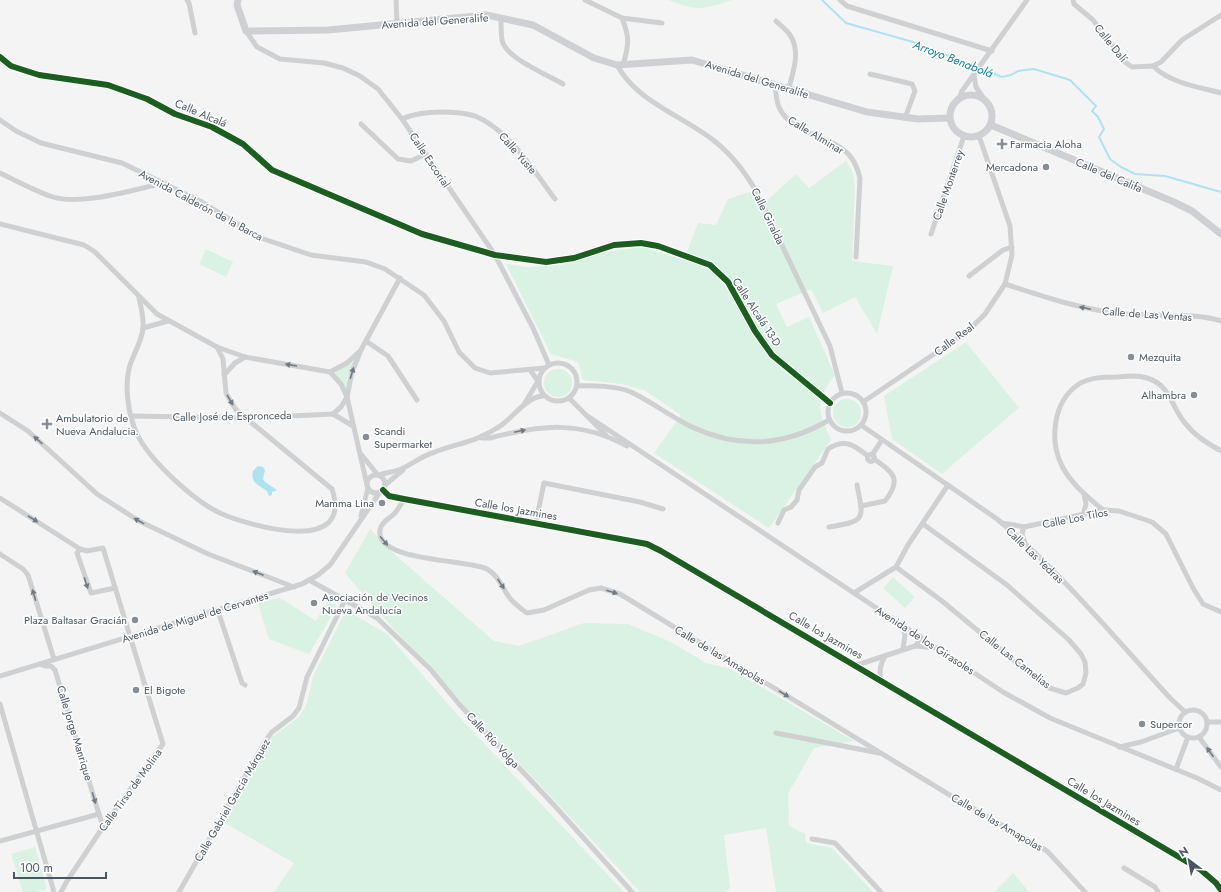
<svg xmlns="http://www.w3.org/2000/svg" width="1221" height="892" font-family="Jost,sans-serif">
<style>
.green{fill:#d9f2e3}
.water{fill:#aee2f0}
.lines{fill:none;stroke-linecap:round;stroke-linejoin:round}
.stream{stroke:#aee2f0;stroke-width:2}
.street{stroke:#ced0d2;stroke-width:5}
.secondary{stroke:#ced0d4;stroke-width:7}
.cycleway-casing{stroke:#fff;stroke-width:8}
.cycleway{stroke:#1b5e20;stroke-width:6}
.oneway{fill:#727b83}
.poi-dot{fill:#868d94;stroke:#fff;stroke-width:1.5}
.labels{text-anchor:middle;stroke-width:3;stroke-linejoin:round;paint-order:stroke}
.street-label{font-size:11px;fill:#4a5661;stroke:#fff}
.poi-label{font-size:11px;fill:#4a5661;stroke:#fff;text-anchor:start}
.water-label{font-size:12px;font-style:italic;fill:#0c7c9b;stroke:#fff}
</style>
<rect width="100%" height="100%" fill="#f4f4f4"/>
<g class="green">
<path d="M669,0h63c-28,9 -35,12 -63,0z"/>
<path d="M846,161l7,12 2,16 -3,72 41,5 -16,68 -22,-37 -32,16 -12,-24 -35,15 11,23 22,-10 26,58c-21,27 -17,36 -4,65l-62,88 -115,-75 27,-38 -37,-25 -22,-6 -39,-4 -5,-18 -27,-8 -45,-90 21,3 34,-2 46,-13 36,-5 41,13 14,-37 18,2 12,-26 22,-7 10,15 36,-33 13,14z"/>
<polygon points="206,249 233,262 226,277 199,264"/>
<polygon points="966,342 1019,408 942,474 892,439 884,396"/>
<polygon points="354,361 348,375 346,390 335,374 337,370"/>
<circle cx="558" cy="383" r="14"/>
<circle cx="847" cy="413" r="14"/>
<path d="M370,529l23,24 101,88 25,5 65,-23 44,1 43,18 35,21 25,6 123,72 -40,7 -26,46 1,31 11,7 5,1 1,10 26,5 41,44h-97l-10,-64 -42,7 6,53 -5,4h-85c-97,-107 -201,-208 -295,-319z"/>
<polygon points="893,577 915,597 905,608 883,588"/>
<polygon points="280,598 316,621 327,601 337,606 309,654 269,639 258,603"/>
<polygon points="346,610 387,634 461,719 624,892 274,892 294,863 223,822 271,738 300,716 307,703 313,676"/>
<polygon points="35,847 47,889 37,892 23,892 11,854"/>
<polygon points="1013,873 1029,892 994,892"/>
</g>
<path class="water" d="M258,466l5,1 2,3 -2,9 2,3 12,8 -5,2v3l-3,1 -2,-5c-8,-6 -17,-8 -14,-20z"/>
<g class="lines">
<polyline class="stream" points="822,0 846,23 913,42 1002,77 1011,75 1018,71 1034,69 1070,80 1096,106 1092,111 1098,117 1104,129 1099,137 1110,159 1121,167 1135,174 1165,176 1221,192"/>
<g class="street">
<polyline points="187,0 189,3 195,33"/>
<polyline points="396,0 397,23"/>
<polyline points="585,0 622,18 662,23"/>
<polyline points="840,0 847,6 992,51"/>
<path d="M1073,0l1,4 19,16 32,42 7,5 21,-1c17,17 45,21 68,27"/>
<path d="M501,18c0,7 0,15 1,22 3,18 46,35 61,44"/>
<path d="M622,18c8,20 7,26 1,47"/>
<path d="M776,21c5,5 11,9 14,14 11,16 3,37 -1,53"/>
<polyline points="246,31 257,47 280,59 324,63 343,68 360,76 378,89 402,119 495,255 533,328 549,365"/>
<polyline points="0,57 11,66 39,75 108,85 147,99 175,114 212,127 243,144 272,170 422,234 495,255 546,262 574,258 614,245 641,243 658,246 710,265 728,282 755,331 772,355 830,403"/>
<path d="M617,65c20,37 64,50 96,75 17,13 32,32 43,51l74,155 12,47"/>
<polyline points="1153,66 1161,62 1182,40 1221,15"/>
<polyline points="870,74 912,84 915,91 905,118"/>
<polyline points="974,76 976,87 984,99"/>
<path d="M775,84c1,9 1,20 6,27 15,25 51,24 69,45 5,6 8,14 10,22l-4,79"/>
<polyline points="959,99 962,91 1027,0"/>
<path d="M402,119c13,-6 25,-7 39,-7 10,0 24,1 34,4 33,13 59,55 80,83"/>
<polyline points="0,120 16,131 41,143 122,163 202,202 258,237 311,255 366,262 385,269 424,295 444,321 459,352 475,368 490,373 545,368"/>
<polyline points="361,124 398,159 411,161 426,154"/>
<path d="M0,173c17,8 35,18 53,24 29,9 82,-8 112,-14"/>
<polyline points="0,224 84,245 95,252 157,314 217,347 245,357 330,372"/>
<polyline points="931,234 964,136"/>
<polyline points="969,276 1003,250 1012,247"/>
<path d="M1005,284c40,13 80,27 122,30 25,2 72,-1 94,7"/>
<path d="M139,298c2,9 5,20 4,30 -1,13 -9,25 -13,37 -6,20 -2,50 7,69 13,27 58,68 85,80 29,12 132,42 110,-25l-96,-79 -10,-17 -3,-34 -6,-12"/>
<polyline points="143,328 168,321"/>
<polyline points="366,341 388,356 417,400"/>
<circle cx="558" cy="382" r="19"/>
<polyline points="530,370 538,381"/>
<polyline points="330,372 341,384 347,397 367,485"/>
<polyline points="330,372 347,363 360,351"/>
<polyline points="224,375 235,363 245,357"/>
<path d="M577,386c15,-1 40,0 54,6 21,10 40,25 61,35 47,22 93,19 137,-7"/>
<circle cx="847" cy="412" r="19"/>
<polyline points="569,398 606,435"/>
<polyline points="863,402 968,331 985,314 1005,284 1012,255 1010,226 979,136"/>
<polyline points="525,403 538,381"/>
<polyline points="0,413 28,431 97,494 139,521 208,554 294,587"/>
<polyline points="333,414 341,407 347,397 352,372 361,350 400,278"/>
<polyline points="333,414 353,426"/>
<polyline points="131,416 248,418 333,414"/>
<polyline points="589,417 1003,692 1050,718 1197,778 1221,790"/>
<path d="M861,425l136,94c64,53 117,118 173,179l15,14"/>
<path d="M482,438h8c51,-13 89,-18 137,8"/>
<polyline points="360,453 378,475"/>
<circle cx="871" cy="458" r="3.5"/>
<polyline points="872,455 882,440"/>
<circle cx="376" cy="484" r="9"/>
<path d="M379,475c9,-3 18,-3 26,-8 10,-5 19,-12 30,-15 21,-8 43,-11 62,-24 16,-9 28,-31 46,-32"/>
<polyline points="385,485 403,470"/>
<polyline points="383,490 389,496 404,499 647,544 661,551 1201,870 1216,883 1221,890"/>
<polyline points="0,498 80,549 87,551 103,548 163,744 103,827 67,881 61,892"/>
<path d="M404,499c-3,5 -6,11 -10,15 -5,5 -13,8 -14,16 -5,32 87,29 107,39 11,6 15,18 22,28 5,7 11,11 18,16l17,-3 45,-20 12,-2 19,6 328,200 99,57 38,41"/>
<path d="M861,506l24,-5c17,-22 9,-28 -11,-42"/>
<path d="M1103,510c-15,-13 -31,-25 -41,-44 -13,-26 -9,-65 17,-82 11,-7 26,-7 38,-7 11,-1 20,-2 30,1 24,7 24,29 38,45 10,13 22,20 36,28"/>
<polyline points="1083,515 1086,504 1084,494"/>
<polyline points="361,516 368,488"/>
<polyline points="536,522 544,483 640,502 663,509"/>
<path d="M778,523l6,-13 7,-3 6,-7 2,-10 16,-23 7,-4 6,-14c17,-11 26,-4 40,7"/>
<polyline points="1002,523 1024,527 1103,510 1119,511 1152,522 1166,534 1193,588 1203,604 1221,612"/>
<path d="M829,527c37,-6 35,-7 28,-42"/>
<polyline points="1024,527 1022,534 1025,543"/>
<polyline points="80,549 77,553 91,593 115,588"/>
<polyline points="0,554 23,569 28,575 54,659"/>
<polyline points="896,567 942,601 1046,687 1066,693 1078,688 1083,684 1086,673 1085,662 1081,654 1069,640 1007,585 923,524"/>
<polyline points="854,593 896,567 908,545 948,485"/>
<polyline points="345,600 377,618 431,670 459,704 554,805 632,892"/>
<polyline points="218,611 242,683 245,685"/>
<polyline points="902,625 905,635 903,649"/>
<polyline points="915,646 937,648"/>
<polyline points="40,664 45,666 51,666 55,670 103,827"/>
<polyline points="857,665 915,646 920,640 920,636"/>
<polyline points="0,676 302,584 318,575 330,565 380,492"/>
<path d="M881,680c-2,-9 -1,-15 4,-24"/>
<polyline points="0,704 54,892"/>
<circle cx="1193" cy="724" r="14"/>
<polyline points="1207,722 1221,722"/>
<polyline points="776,733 879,753"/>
<polyline points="1199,737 1221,767"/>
<polyline points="1119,747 1141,742 1179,728"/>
<polyline points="1176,769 1188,737"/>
<polyline points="812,839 835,843 881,892"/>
<polyline points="0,841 99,814"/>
<polyline points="1124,868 1155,887 1158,892"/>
<polyline points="179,892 266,740 272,732 293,716 299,708 307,677 345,600 309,580"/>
</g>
<g class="secondary">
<polyline points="238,0 237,5 246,31 328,30 487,15 533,25 594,58 617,65 692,60 867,112 918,119 950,118"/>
<circle cx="971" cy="116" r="21"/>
<polyline points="991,125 1174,202 1192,211 1221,234"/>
</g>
<defs>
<g id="cycleway">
<polyline points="0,57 11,66 39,75 108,85 147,99 175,114 212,127 243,144 272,170 422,234 495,255 546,262 574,258 614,245 641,243 658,246 710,265 728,282 755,331 772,355 830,403"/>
<polyline points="383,490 389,496 404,499 647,544 661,551 1201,870 1216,883 1221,890"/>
</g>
</defs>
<use href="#cycleway" class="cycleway-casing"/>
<use href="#cycleway" class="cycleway"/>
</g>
<defs><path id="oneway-solid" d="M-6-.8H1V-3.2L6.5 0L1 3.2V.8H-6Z"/></defs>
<g class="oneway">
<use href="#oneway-solid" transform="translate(1085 308) rotate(-168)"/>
<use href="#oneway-solid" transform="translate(291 365) rotate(-171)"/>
<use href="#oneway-solid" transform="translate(352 373) rotate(-73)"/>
<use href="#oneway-solid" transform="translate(230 400) rotate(60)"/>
<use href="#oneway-solid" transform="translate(520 431) rotate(-12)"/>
<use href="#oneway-solid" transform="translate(38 440) rotate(-138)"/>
<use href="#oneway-solid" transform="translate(33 519) rotate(32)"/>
<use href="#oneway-solid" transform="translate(139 521) rotate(-151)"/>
<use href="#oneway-solid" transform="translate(384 541) rotate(50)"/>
<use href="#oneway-solid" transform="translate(258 573) rotate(-159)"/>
<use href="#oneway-solid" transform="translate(86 583) rotate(72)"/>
<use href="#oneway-solid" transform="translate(501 584) rotate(56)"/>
<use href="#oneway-solid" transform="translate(612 592) rotate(17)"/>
<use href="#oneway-solid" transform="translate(34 595) rotate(-107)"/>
<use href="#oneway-solid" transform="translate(784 694) rotate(31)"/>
<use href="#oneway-solid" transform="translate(1210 752) rotate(-125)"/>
<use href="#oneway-solid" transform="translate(94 798) rotate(73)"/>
</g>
<g class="poi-dot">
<path d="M1000 138h4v4h4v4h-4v4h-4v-4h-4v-4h4z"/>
<circle cx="1046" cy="167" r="4"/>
<circle cx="1131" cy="357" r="4"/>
<circle cx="1194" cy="395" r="4"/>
<path d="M45 418h4v4h4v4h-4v4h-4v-4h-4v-4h4z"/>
<circle cx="366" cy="437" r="4"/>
<circle cx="382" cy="503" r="4"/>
<circle cx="314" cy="603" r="4"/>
<circle cx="135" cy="620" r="4"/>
<circle cx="136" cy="690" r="4"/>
<circle cx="1142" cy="724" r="4"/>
</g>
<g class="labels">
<g class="street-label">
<text transform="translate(435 21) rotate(-4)" y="4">Avenida del Generalife</text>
<text transform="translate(1111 43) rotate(51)" y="4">Calle Dalí</text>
<text transform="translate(757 79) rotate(17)" y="4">Avenida del Generalife</text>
<text transform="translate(201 113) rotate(23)" y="4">Calle Alcalá</text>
<text transform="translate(816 135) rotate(31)" y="4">Calle Alminar</text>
<text transform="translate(518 153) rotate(49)" y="4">Calle Yuste</text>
<text transform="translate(430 160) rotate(56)" y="4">Calle Escorial</text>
<text transform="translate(1109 175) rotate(23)" y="4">Calle del Califa</text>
<text transform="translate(948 185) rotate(-71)" y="4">Calle Monterrey</text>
<text transform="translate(201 205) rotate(28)" y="4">Avenida Calderón de la Barca</text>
<text transform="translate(768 216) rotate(64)" y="4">Calle Giralda</text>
<text transform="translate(757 312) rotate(57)" y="4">Calle Alcalá 13-D</text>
<text transform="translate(1147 314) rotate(4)" y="4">Calle de Las Ventas</text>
<text transform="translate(954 339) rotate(-37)" y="4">Calle Real</text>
<text transform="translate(232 416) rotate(-1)" y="4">Calle José de Espronceda</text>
<text transform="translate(516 509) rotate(10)" y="4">Calle los Jazmines</text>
<text transform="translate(1075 518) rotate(-11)" y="4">Calle Los Tilos</text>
<text transform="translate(1035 555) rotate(44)" y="4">Calle Las Yedras</text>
<text transform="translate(195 617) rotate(-17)" y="4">Avenida de Miguel de Cervantes</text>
<text transform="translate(826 635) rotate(30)" y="4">Calle los Jazmines</text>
<text transform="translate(925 640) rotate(33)" y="4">Avenida de los Girasoles</text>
<text transform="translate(720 655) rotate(31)" y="4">Calle de las Amapolas</text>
<text transform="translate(1015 659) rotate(38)" y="4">Calle Las Camelias</text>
<text transform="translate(75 733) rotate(73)" y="4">Calle Jorge Manrique</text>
<text transform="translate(493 740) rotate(47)" y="4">Calle Río Volga</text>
<text transform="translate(130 790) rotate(-54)" y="4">Calle Tirso de Molina</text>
<text transform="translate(232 800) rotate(-60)" y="4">Calle Gabriel García Márquez</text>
<text transform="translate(1104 801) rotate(31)" y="4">Calle los Jazmines</text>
<text transform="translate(997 822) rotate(30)" y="4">Calle de las Amapolas</text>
</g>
<g class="poi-label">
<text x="1010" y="148">Farmacia Aloha</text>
<text x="1038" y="171" text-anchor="end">Mercadona</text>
<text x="1139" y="361">Mezquita</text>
<text x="1186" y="399" text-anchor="end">Alhambra</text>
<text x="56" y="422">Ambulatorio de<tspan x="56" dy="13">Nueva Andalucia.</tspan></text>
<text x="374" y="435">Scandi<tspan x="374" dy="13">Supermarket</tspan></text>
<text x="374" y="507" text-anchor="end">Mamma Lina</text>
<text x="322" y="601">Asociación de Vecinos<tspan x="322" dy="13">Nueva Andalucía</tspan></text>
<text x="127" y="624" text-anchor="end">Plaza Baltasar Gracián</text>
<text x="144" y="694">El Bigote</text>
<text x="1150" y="728">Supercor</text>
</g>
<g class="water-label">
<text transform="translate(953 59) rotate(21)" y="4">Arroyo Benabolá</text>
</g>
</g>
<g transform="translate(1189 860) rotate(328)" stroke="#ffffff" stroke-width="3" paint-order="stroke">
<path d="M0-3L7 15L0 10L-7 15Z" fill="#4a5661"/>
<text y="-6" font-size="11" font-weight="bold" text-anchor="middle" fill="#4a5661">N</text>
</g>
<path d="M14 872v6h92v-6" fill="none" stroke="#4a5661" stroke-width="2"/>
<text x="20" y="872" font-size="12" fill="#4a5661" stroke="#ffffff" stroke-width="3" paint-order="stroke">100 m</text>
</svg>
